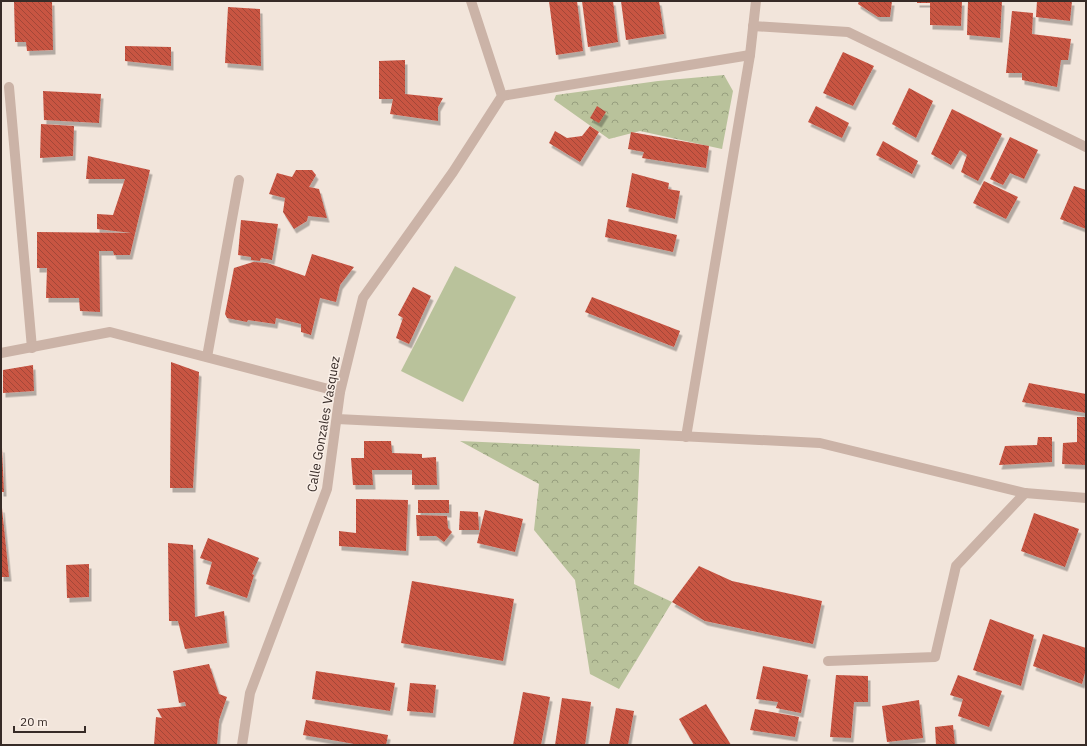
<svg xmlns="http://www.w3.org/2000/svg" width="1087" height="746" font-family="'IBM Plex Sans',sans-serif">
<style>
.grass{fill:#b9c29b}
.park{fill:url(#park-crowns)}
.building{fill:url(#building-back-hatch);filter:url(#shadow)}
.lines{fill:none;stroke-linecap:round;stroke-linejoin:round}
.minor{stroke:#cbb3a7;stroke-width:10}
.labels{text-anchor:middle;stroke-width:3;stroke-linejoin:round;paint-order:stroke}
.street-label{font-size:13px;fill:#372b27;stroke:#faefe7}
</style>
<defs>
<pattern id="park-crowns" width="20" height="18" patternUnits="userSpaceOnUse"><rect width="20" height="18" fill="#b9c29b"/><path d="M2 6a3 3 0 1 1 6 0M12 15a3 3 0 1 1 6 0" fill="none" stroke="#979e7e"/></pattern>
<pattern id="building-back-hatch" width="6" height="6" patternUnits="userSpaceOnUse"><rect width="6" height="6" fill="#c85443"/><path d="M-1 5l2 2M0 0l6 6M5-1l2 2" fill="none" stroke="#a34638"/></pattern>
<filter id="shadow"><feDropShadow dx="2.5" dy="4.5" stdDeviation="0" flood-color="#0004"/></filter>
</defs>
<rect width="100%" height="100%" fill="#f2e5db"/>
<polygon class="grass" points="455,266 516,297 463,402 401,371"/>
<g class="park">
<polygon points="724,75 733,91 722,149 640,131 609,139 554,100 556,95 658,81"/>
<polygon points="460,441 640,449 634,584 672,602 619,689 590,674 575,580 534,530 539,484"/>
</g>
<g class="building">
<polygon points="14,1 52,1 53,50 27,51 26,42 15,42"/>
<polygon points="549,1 577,1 583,51 556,55"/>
<polygon points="582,1 613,1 618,42 588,47"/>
<polygon points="621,1 659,1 664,34 626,40"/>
<polygon points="859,1 892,1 890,17 878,17 858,4"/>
<polygon points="917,1 962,1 961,26 930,25 930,3 917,3"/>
<polygon points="968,1 1002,1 1000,38 967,35"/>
<polygon points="1037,1 1072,1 1070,21 1036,17"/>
<polygon points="228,7 260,9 261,66 225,63"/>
<polygon points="1012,11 1033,13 1032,34 1071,39 1068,60 1061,60 1057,87 1022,80 1022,73 1006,73"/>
<polygon points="125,46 171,47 171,66 125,61"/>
<polygon points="843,52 874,66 853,106 823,93"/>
<polygon points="405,60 405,94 443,98 438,107 438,121 390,114 393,99 379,99 379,61"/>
<polygon points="909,88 933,101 916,138 892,124"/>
<polygon points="43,91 101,94 99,123 44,120"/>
<polygon points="597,106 606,112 599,123 590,118"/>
<polygon points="816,106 849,123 842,138 808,122"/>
<polygon points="952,109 1002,134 978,181 961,172 967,155 960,150 951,165 931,154"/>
<polygon points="41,124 74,126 73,156 40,158"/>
<polygon points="590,126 599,132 580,162 549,143 555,131 567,138 582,136"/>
<polygon points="631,132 709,146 706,168 642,158 644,152 628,149"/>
<polygon points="1010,137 1038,150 1024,179 1010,173 1003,185 990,179"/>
<polygon points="883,141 918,161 912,174 876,155"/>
<polygon points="88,156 150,170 130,255 114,255 113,251 99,251 100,312 80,311 79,298 46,298 47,268 37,268 37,232 132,233 97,229 97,214 113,215 125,179 86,179"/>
<polygon points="296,170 312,170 316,175 309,187 319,189 327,218 308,216 307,221 294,229 283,212 285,198 269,194 277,173 292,177"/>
<polygon points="632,173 669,183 668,189 680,191 675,219 626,207"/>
<polygon points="984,181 1018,197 1006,219 973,203"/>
<polygon points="1074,186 1086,190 1086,229 1060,219"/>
<polygon points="608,219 677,235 673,252 605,237"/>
<polygon points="241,220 278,224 272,260 261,258 260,261 251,260 251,257 238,255"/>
<polygon points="312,254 354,267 340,285 336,302 320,298 311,335 301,332 301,324 276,318 275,324 248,320 247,322 227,318 225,314 234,268 253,262 267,263 305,276"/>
<polygon points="413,287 431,296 409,344 396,338 403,318 398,315"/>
<polygon points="592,297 680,331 674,347 585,312"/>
<polygon points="171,362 199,372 193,488 170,488"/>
<polygon points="33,365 34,391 3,393 3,370"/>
<polygon points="1029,383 1086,394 1086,413 1022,402"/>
<polygon points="1077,417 1086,417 1086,465 1062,464 1063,443 1077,442"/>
<polygon points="1038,437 1052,437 1052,462 999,465 1005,446 1037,445"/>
<polygon points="364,441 391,441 392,453 422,454 422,458 436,457 437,485 412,485 412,470 372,470 373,485 353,485 351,458 364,458"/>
<polygon points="1,448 2,448 4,492 1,492"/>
<polygon points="356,499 408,500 406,551 339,546 339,531 356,533"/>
<rect x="418" y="500" width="31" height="13"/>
<polygon points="1,508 2,508 9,577 1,577"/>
<polygon points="485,510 523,519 515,552 477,543"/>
<polygon points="460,511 478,512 479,530 459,530"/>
<polygon points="1034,513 1079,529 1065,567 1021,551"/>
<polygon points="416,515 447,516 448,528 452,532 444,542 436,536 417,536"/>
<polygon points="208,538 259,558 252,574 254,575 247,598 206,584 212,562 200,558"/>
<polygon points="168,543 193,545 195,617 224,611 227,643 185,649 178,621 169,621"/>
<polygon points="89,564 89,597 67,598 66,565"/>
<polygon points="699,566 732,581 822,601 813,644 705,621 672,602"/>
<polygon points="412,581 514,599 503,661 401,643"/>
<polygon points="990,619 1034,635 1021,686 973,670"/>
<polygon points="1043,634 1086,648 1086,669 1082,684 1033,666"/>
<polygon points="209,664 219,694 227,697 219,720 217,745 154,745 156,717 162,718 157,709 186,706 185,702 179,703 173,671"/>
<polygon points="763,666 808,675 801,713 776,708 778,702 756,699"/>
<polygon points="316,671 395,683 390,711 312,699"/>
<polygon points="836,675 868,676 868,702 854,702 851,738 830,737"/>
<polygon points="958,675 1002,691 989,727 958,716 963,699 950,695"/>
<polygon points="410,683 436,685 433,713 407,711"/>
<polygon points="523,692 550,697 541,745 513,745"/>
<polygon points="562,698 591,702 585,745 555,745"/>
<polygon points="919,700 923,738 887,742 882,706"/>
<polygon points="706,704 731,745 694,745 679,719"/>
<polygon points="616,708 634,711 628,745 609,745"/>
<polygon points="755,709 799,717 795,737 750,730"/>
<polygon points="306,720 388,735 386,745 360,745 303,735"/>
<polygon points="953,725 955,745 936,745 935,727"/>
</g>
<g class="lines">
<g class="minor">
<polyline points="753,26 848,32 1086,147"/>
<polyline points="9,87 32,348"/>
<polyline points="502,96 750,55"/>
<polyline points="1,353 110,332 340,392"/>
<polyline points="207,357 239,180"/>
<polyline points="337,419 820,443 1025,493 1086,498"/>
<polyline points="686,437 750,55 756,1"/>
<polyline points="828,661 935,657 956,566 1025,493"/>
<polyline points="242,745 250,693 327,489 340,392 363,298 453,172 502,96 471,1"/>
</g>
</g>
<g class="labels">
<g class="street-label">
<text transform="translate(323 424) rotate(-80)" y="5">Calle Gonzales Vasquez</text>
</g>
</g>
<rect width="1087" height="746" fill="none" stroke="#372b27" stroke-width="4"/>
<path d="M14 726v6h71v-6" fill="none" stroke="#372b27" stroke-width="2"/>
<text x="20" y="726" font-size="12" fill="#372b27" stroke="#faefe7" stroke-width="3" paint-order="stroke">20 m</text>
</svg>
